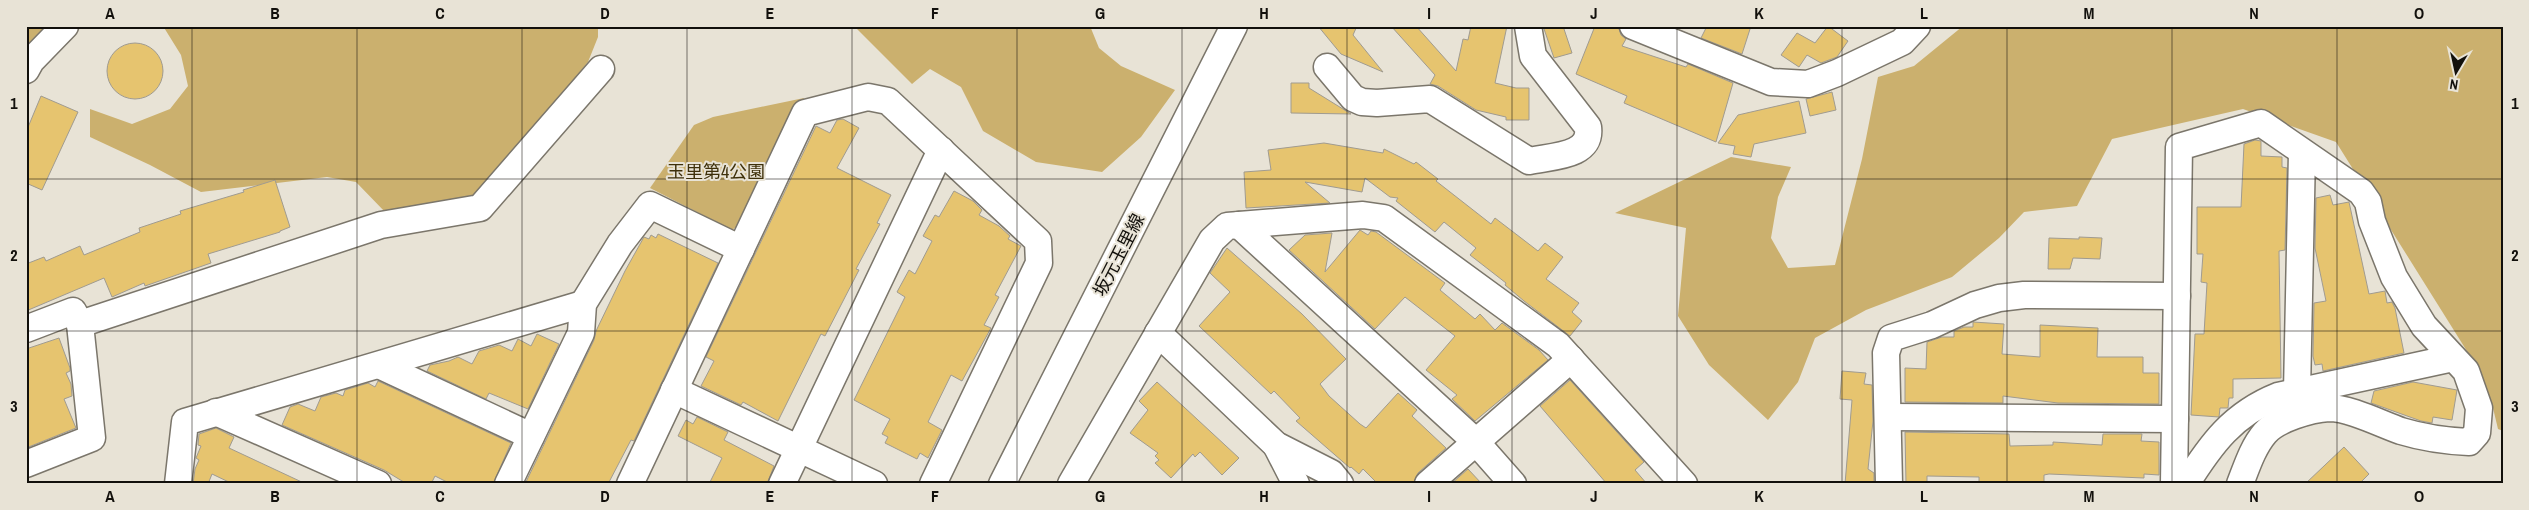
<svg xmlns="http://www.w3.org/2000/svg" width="2529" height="510" font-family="'Archivo Narrow','Noto Sans JP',sans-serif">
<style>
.green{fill:#cbb06e}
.building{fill:#e6c46f;stroke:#a09b90}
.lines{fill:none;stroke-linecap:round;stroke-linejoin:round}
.minor-casing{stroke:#7b766b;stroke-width:29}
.minor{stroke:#fff;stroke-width:26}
.grid{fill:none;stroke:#12100c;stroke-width:1;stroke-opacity:0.55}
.labels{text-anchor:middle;stroke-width:4;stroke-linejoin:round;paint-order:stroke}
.park-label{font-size:18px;fill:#3e300a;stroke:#e8e3d6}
.street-label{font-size:18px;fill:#12100c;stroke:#e8e3d6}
.neatline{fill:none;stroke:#12100c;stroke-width:2}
.grid-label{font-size:16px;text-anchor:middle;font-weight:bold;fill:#12100c}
</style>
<rect width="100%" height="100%" fill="#e8e3d6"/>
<g class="green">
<polygon points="26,26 50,26 26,57"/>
<polygon points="163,26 598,26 598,37 588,62 479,196 386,213 356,182 327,177 201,192 150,165 90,137 90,109 132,124 170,109 188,86 181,55"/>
<polygon points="854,26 1090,26 1099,48 1121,66 1175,90 1141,137 1102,172 1036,162 983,131 961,87 930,69 912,84"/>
<polygon points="1963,26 2503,26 2503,431 2498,429 2493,408 2475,364 2336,142 2243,109 2112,139 2077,206 2024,212 1999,238 1952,277 1866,310 1815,338 1798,382 1768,420 1709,365 1678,316 1686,228 1615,213 1731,157 1791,167 1778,197 1771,238 1788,268 1835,265 1862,159 1878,77 1914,66"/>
<polygon points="804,98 736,227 732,230 650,188 694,125 713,117"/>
</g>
<g class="building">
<polygon points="1318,26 1357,26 1353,35 1383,72 1341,54"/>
<polygon points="1391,26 1416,26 1456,71 1463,39 1468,40 1471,26 1507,26 1495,83 1516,88 1529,88 1529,120 1506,120 1506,117 1476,110 1438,86 1430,84 1435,75"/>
<polygon points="1543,26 1563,26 1572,53 1554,58"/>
<polygon points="1595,26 1618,26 1621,35 1626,39 1622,46 1686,67 1688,64 1733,83 1716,142 1624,103 1627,96 1576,74"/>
<polygon points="1707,26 1751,26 1742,54 1701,38"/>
<polygon points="1828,26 1848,41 1837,57 1821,63 1807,55 1799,67 1781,55 1797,33 1815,43"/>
<circle cx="135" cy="71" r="28"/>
<polygon points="1291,83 1309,83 1309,88 1351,114 1291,113"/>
<polygon points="1832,92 1836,110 1810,116 1806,99"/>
<polygon points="41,96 78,112 42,190 26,183 26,132"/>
<polygon points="1799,101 1806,133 1754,144 1751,157 1733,154 1735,146 1718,143 1738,115"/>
<polygon points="843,119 859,128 837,168 891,195 877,223 880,224 856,269 859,270 825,336 821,334 778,421 743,402 741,405 701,386 714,361 706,357 816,126 830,133 837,120"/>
<polygon points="2255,140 2261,141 2261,156 2282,157 2282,167 2287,168 2285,250 2279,251 2281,378 2233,379 2233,398 2229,398 2228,408 2220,408 2219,417 2191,415 2195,334 2204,334 2207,283 2201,282 2203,254 2197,254 2197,207 2241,207 2244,144"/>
<polygon points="1324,143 1383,153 1384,149 1414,164 1416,162 1438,179 1436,181 1491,224 1495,218 1538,251 1545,243 1563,257 1546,279 1579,303 1572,312 1582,321 1570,336 1524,301 1505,285 1506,283 1470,255 1476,248 1444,222 1435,232 1396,201 1398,198 1390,197 1365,178 1362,192 1305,182 1330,203 1246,208 1244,172 1271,170 1268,150"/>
<polygon points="275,180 290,227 280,231 280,232 208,254 211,263 145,286 144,283 112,297 104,278 26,311 26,264 44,257 46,261 80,246 84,255 140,232 139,228 181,214 180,211 244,192 243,190"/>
<polygon points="954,191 973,201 982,210 979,215 999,226 1010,236 1008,239 1021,246 995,295 999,297 984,325 991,328 962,381 951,375 928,422 942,430 928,458 920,453 917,459 885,443 888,437 882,434 890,419 854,400 905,297 897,292 909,270 915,274 932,241 923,236 935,215 939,217"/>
<polygon points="2330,195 2333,205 2349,202 2369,294 2385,291 2387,303 2392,302 2395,308 2404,353 2323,371 2322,364 2315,365 2313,356 2314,303 2326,301 2315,248 2316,198"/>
<polygon points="1360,230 1368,235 1371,231 1376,232 1445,283 1440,290 1475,319 1480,314 1495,330 1502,323 1539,350 1548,360 1475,421 1452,399 1457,395 1426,370 1455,336 1405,297 1375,329 1289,250 1305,235 1332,233 1325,272"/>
<polygon points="658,234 718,263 634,441 631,440 608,484 525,484 594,340 596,331 625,271 644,237 649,239 651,235 656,238"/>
<polygon points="2079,237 2102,238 2100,259 2073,258 2070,269 2048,269 2049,238 2079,239"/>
<polygon points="1227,248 1302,314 1346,359 1320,384 1329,396 1360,424 1366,428 1398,393 1417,410 1412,416 1446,448 1418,473 1413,484 1378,484 1363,469 1359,474 1351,467 1350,468 1296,421 1300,418 1274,391 1271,394 1199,326 1230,292 1210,273"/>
<polygon points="1973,322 2004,324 2002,354 2040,357 2040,325 2098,328 2097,357 2143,357 2143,373 2159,373 2159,404 2058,403 2003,396 2003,403 1905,402 1905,368 1926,369 1927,342 1942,337 1954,337 1954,331 1964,327 1973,327"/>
<polygon points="537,334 559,344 528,409 489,393 486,399 427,371 430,365 449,361 458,357 472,364 479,351 499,345 512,351 518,339 531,346"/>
<polygon points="59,338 70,368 70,371 66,373 71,384 72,396 64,399 76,428 26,448 26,349"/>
<polygon points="1842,371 1866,373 1864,384 1872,385 1873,421 1868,469 1874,473 1874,484 1845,484 1852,400 1840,399"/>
<polygon points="1570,380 1644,462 1635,470 1647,484 1607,484 1540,406"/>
<polygon points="378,381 511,443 493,484 451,484 435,476 431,484 407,484 384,470 282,425 290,407 298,404 315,411 321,397 336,393 343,396 345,390 368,383 375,387"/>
<polygon points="1157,382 1239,458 1222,475 1200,452 1195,457 1193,454 1171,478 1155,463 1159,460 1155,456 1158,453 1130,433 1148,410 1139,401"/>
<polygon points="2413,382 2457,390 2452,420 2433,417 2432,423 2421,421 2371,403 2374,391"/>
<polygon points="697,417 728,432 724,440 774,466 767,484 709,484 722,458 678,436 686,420 693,424"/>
<polygon points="216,428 234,437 229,448 306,484 233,484 212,474 208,484 193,484 195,469 199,460 196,458 201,446 198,445 199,434"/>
<polygon points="1905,432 2009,434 2010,446 2053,445 2053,442 2102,445 2103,434 2142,434 2141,441 2159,442 2159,475 2144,474 2144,478 2049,474 2044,475 2044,484 1979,484 1979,477 1927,476 1927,484 1906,484"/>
<polygon points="2344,447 2369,474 2359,484 2305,484"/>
<polygon points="1468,469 1482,484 1451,484"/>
</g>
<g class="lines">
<defs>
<g id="minor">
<polyline points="1633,26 1771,82 1808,84 1837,73 1902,42 1917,26"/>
<path d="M1327,67l26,31 9,4 15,1 53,-4 99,62c22,-5 63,-4 59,-34l-55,-71 -5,-30"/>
<polyline points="26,70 31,61 65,26"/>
<polyline points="1239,225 1476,442 1513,484"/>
<polyline points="26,329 73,311 80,324"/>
<polyline points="1158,333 1276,445 1331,473 1340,484"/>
<polyline points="381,366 531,436"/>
<polyline points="674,390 874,484"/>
<polyline points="2297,392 2302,152"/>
<polyline points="216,412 378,484"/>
<polyline points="1888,417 2175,419"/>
<polyline points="1276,445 1296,484"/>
<polyline points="26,464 92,438 80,324 381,225 480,208 601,69"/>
<polyline points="178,484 185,422 583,304"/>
<polyline points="508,484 581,333 583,304 620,244 650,205 741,249"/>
<polyline points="630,484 805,113 868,97 888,101 1038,241 1039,263 933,484"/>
<polyline points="782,484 941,150"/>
<polyline points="1002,484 1234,26"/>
<polyline points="1071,484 1212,240 1227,226 1363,215 1384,218 1558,345 1684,484"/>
<polyline points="1428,484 1571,359"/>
<polyline points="1889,484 1886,353 1891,338 1932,325 1975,305 1999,298 2024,295 2177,296"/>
<path d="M2174,484l5,-337 82,-24 100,69 7,10 4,19 22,56 30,49 42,45 13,37 -2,25 -8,9c-23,-1 -45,-4 -68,-11 -20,-7 -51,-23 -72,-23 -18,1 -52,11 -64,25 -12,14 -18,33 -25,51"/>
<path d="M2186,484c25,-40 47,-70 92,-88l175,-38"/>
</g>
</defs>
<use href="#minor" class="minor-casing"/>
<use href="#minor" class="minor"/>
</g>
<path class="grid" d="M192,26v458M357,26v458M522,26v458M687,26v458M852,26v458M1017,26v458M1182,26v458M1347,26v458M1512,26v458M1677,26v458M1842,26v458M2007,26v458M2172,26v458M2337,26v458M26,179h2477M26,331h2477"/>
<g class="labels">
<g class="park-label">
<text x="716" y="178">玉里第4公園</text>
</g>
<g class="street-label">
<text transform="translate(1119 255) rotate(-63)" y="6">坂元玉里線</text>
</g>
</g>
<rect width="2529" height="510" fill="none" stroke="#e8e3d6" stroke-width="55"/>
<g transform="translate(2456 72) rotate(189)" stroke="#e8e3d6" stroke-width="4" paint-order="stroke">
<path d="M0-4L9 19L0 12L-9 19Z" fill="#12100c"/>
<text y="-8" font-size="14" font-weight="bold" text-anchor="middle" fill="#12100c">N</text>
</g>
<rect x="28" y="28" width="2474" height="454" class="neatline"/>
<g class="grid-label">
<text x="110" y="19">A</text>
<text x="275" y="19">B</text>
<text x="440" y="19">C</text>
<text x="605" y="19">D</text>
<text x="770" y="19">E</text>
<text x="935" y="19">F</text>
<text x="1100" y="19">G</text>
<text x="1264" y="19">H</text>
<text x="1429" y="19">I</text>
<text x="1594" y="19">J</text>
<text x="1759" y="19">K</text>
<text x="1924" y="19">L</text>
<text x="2089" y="19">M</text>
<text x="2254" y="19">N</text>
<text x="2419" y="19">O</text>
<text x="14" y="109">1</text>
<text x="2515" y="109">1</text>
<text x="14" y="261">2</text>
<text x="2515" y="261">2</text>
<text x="14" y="412">3</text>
<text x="2515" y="412">3</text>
<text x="110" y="502">A</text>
<text x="275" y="502">B</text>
<text x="440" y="502">C</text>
<text x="605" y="502">D</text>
<text x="770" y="502">E</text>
<text x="935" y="502">F</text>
<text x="1100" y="502">G</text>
<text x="1264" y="502">H</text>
<text x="1429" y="502">I</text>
<text x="1594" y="502">J</text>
<text x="1759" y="502">K</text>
<text x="1924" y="502">L</text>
<text x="2089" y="502">M</text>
<text x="2254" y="502">N</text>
<text x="2419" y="502">O</text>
</g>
</svg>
